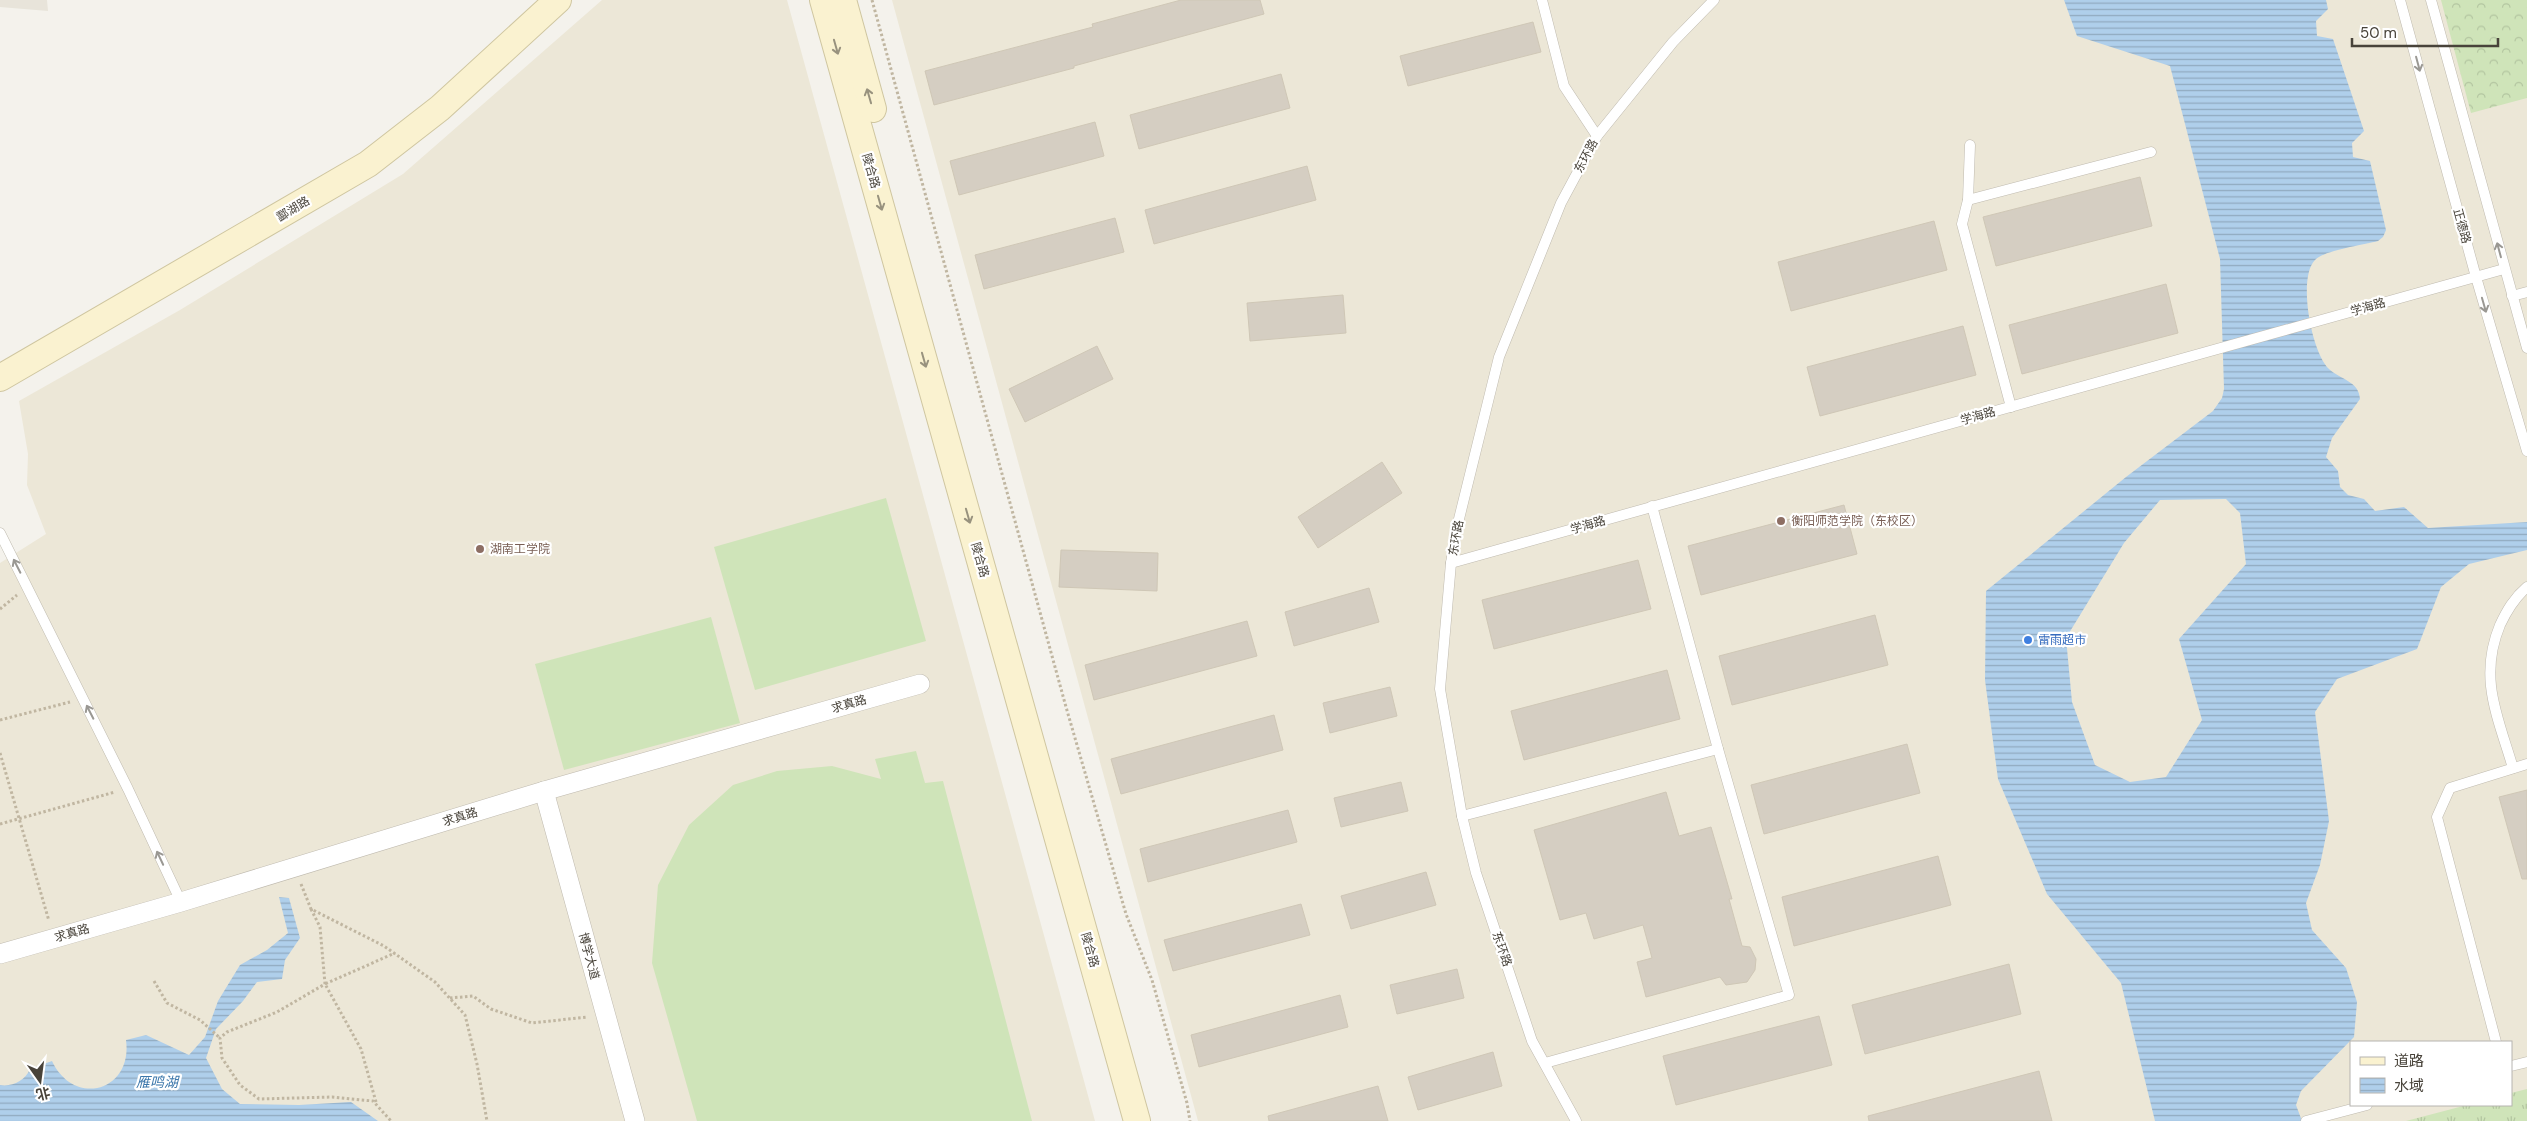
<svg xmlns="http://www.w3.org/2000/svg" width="2527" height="1121" font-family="'DM Sans','Noto Sans SC',sans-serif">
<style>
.residential{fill:#e8e4da}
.education{fill:#ece7d7;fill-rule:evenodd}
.grass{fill:url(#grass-tufts)}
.forest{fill:url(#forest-crowns)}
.garden{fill:#cfe4b9}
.water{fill:url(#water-rules);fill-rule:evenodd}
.building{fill:#d5cec2;stroke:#cfc7b6}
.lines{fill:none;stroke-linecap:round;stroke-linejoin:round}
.lane-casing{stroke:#bfbaaf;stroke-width:11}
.street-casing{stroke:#bfbaaf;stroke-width:20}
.secondary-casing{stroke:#cfc6a0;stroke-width:28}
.path{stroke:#c0b6a1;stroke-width:3;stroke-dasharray:2.5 2.5;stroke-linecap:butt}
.lane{stroke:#fff;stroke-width:10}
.street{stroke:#fff;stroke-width:19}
.secondary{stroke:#faf2d0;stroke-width:26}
.oneway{stroke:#98927e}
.oneway2{stroke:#9a9893}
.education-dot{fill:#8d6e63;stroke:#fff;stroke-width:2}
.shop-dot{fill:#3f7fe0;stroke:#fff;stroke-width:2}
.labels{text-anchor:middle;stroke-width:4.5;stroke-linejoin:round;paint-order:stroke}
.street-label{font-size:12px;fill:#48433a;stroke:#fff}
.education-label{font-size:12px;fill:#785e54;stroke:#fff;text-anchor:start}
.shop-label{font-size:12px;fill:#366cbe;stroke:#fff;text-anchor:start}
.water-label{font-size:14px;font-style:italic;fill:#3c77ab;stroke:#fff}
</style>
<defs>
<pattern id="grass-tufts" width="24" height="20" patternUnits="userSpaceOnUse" patternTransform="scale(1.25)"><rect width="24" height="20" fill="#cfe4b9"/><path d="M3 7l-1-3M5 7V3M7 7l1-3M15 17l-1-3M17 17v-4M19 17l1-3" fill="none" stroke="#b3c5a0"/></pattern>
<pattern id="forest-crowns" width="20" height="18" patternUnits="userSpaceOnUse" patternTransform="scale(1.25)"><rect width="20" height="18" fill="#cfe4b9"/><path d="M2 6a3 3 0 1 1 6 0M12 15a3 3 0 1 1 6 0" fill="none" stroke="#b3c5a0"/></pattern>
<pattern id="water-rules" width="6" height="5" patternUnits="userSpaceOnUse" patternTransform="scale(1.25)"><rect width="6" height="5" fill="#afcfeb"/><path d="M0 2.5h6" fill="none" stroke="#90aabf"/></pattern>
</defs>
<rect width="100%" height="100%" fill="#f4f2ec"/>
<polygon class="residential" points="0,0 47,0 48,11 0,7"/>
<g class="education">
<polygon points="602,0 787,0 1095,1121 0,1121 0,563 46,534 27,485 28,454 19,401 180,310 403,174"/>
<path d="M892,0h1635v1121h-1329zM2351,1042h160v63h-160z"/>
</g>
<polygon class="grass" points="2527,1089 2527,1121 2406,1121 2467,1105 2511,1105 2511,1093"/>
<polygon class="forest" points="2441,0 2527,0 2527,98 2471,113"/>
<g class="garden">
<polygon points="886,498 926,641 755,690 714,547"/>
<polygon points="711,617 740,723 564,770 535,664"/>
<polygon points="916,751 925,783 943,781 1032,1121 697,1121 652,963 658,885 689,825 733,785 777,771 832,766 881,779 875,759"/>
</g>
<g class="water">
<path d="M2064,0h262l2,9 -12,12 1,15 16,3 31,92 -12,12 1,14 17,4 16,69 -3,7 -5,4c-15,4 -53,9 -63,19 -18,18 -3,94 14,109 12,11 30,12 31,30l-28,39 -6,19 12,14 2,16 8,8 16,4 11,12 29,-4 24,21 99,-6v28l-58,14 -28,23 -24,62 -80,30 -22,33 14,109 -9,44 -14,38 6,27 34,38 11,34 -3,35 -53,54 -5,14 6,16h-147l-34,-138 -74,-89 -49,-115 -13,-99 1,-89 140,-114 87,-66 9,-13 2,-9 -4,-130 -50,-193 -93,-30zM2226,499l14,14 6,51 -67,75 23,81 -36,57 -36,5 -35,-17 -23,-63 -6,-64 58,-95 36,-43z"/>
<path d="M279,897l10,1 11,40 -15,22 -3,19 -25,3 -14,19 -27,28 -10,29 16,31 18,15 59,1 52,-3 27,19h-378v-36c12,2 25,-4 30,-16l22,-8c22,47 81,30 74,-21l20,-5 43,20 16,-18 13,-36 22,-36 27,-15 21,-17z"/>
</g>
<g class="building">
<polygon points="1181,0 1260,0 1264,14 1074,66 1074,68 934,105 925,71 1093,27 1092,24"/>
<polygon points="1533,22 1541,52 1408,86 1400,56"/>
<polygon points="1281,74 1290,108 1139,149 1130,115"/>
<polygon points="1095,122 1104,156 959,195 950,161"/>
<polygon points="1307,166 1316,200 1154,244 1145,210"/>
<polygon points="2140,177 2152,226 1996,266 1983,217"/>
<polygon points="1115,218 1124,252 984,289 975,255"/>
<polygon points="1934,221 1947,270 1791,311 1778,262"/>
<polygon points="2166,284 2178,333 2022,374 2009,325"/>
<polygon points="1343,295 1346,333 1250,341 1247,303"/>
<polygon points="1963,326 1976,375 1820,416 1807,367"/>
<polygon points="1097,346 1113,379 1025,422 1009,389"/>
<polygon points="1382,462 1402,493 1318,548 1298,517"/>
<polygon points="1844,505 1857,554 1701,595 1688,546"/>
<polygon points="1061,550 1158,553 1157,591 1059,587"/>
<polygon points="1638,560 1651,609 1494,649 1482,600"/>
<polygon points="1369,588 1379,622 1294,646 1285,612"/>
<polygon points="1875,615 1888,665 1732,705 1719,656"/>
<polygon points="1247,621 1257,656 1094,700 1085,665"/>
<polygon points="1667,670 1680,719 1524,760 1511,711"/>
<polygon points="1390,687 1397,716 1330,733 1323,703"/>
<polygon points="1274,715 1283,750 1121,794 1111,759"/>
<polygon points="1907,744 1920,793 1764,834 1751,785"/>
<polygon points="1401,782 1408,811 1341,827 1334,798"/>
<polygon points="2527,790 2527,879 2522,879 2499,797"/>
<polygon points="1666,792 1679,836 1711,827 1732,899 1729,899 1742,946 1750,947 1756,959 1755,970 1747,982 1726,985 1720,977 1646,997 1637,962 1652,958 1643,925 1594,939 1586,913 1560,920 1534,830"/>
<polygon points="1288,810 1297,842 1148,882 1140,849"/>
<polygon points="1938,856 1951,905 1794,946 1782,897"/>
<polygon points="1426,872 1436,905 1351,929 1341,896"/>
<polygon points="1301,904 1310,935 1173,971 1164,940"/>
<polygon points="2009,964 2021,1014 1865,1054 1852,1005"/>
<polygon points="1457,969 1464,998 1397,1014 1390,985"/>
<polygon points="1340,995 1348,1027 1199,1067 1191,1035"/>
<polygon points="1819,1016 1832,1065 1676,1105 1663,1056"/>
<polygon points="1493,1052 1502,1086 1418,1110 1408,1077"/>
<polygon points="2039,1071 2052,1121 1869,1121 1868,1116"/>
<polygon points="1378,1086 1388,1121 1269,1121 1268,1116"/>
</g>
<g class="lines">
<defs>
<g id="lane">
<polyline points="1542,0 1564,86 1597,136"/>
<polyline points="2400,0 2476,277 2527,451"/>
<polyline points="2431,0 2527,348"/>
<polyline points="1968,200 1970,145"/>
<polyline points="2512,296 2527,292"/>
<polyline points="2011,407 1962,224 1968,200 2151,152"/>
<polyline points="0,533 128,789 181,902"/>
<polyline points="1451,563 2504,269"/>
<path d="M2513,768c-15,-51 -35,-90 -13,-143 7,-15 14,-27 27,-38"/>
<polyline points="1462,816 1718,749"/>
<polyline points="2496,1042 2437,817 2450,788 2527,764"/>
<polyline points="1545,1063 1789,995 1718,749 1652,506"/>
<polyline points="2511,1066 2527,1062"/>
<polyline points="1576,1121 1532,1041 1476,873 1462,816 1440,689 1451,563 1457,527 1499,357 1561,203 1597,136 1673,42 1714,0"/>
<polyline points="2306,1121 2367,1105"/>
</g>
<g id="street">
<polyline points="544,791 635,1121"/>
<polyline points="0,954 181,902 544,791 920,684"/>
</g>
<g id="secondary">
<polyline points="823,0 1137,1121"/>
<polyline points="843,0 873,109"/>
<polyline points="0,378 368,164 440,108 558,0"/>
</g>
</defs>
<use href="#lane" class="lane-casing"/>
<use href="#street" class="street-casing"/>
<use href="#secondary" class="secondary-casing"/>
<g class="path">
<polyline points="872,0 1066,707 1126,914 1152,980 1187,1103 1190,1121"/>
<polyline points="0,609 17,595"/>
<polyline points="0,720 70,702"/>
<polyline points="0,753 49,921"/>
<polyline points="0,824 115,792"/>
<polyline points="301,884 311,909 384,946 435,982 465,1015 477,1064 487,1121"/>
<polyline points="311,909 320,927 325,984 277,1012 227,1032 220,1038 222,1058 240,1085 259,1099 332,1097 373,1101 391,1121"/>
<polyline points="154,981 167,1003 200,1020 220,1038"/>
<polyline points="450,998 473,996 491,1009 532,1023 587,1017"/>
<polyline points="376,1102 361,1049 325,984 395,953"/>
</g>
<use href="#lane" class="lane"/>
<use href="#street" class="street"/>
<use href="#secondary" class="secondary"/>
</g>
<defs><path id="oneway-shaft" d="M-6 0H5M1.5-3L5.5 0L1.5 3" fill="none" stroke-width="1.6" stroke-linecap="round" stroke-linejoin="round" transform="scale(1.25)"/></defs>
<g class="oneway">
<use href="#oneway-shaft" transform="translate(836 47) rotate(74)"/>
<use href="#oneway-shaft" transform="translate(869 96) rotate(-106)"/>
<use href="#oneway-shaft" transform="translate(880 203) rotate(74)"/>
<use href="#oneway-shaft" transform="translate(924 360) rotate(74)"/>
<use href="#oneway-shaft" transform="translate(968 516) rotate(74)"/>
</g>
<g class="oneway2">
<use href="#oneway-shaft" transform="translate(2418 64) rotate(75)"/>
<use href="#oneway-shaft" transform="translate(2499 250) rotate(-105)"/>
<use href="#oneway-shaft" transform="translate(2484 305) rotate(74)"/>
<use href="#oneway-shaft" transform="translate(17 566) rotate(-117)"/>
<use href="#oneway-shaft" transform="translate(90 712) rotate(-117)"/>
<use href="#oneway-shaft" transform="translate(160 858) rotate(-115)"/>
</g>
<g class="education-dot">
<circle cx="1781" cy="521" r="5"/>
<circle cx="480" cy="549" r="5"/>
</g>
<circle class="shop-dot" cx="2028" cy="640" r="5"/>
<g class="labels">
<g class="street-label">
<text transform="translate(1586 156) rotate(-62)" y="4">东环路</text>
<text transform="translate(871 171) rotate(74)" y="4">陵合路</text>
<text transform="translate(293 209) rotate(-31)" y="4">酃湖路</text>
<text transform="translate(2462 226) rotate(75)" y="4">正德路</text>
<text transform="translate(2368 307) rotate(-16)" y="4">学海路</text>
<text transform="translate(1978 416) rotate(-16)" y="4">学海路</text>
<text transform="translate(1588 525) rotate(-16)" y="4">学海路</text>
<text transform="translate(1456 538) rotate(-80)" y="4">东环路</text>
<text transform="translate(980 560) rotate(74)" y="4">陵合路</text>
<text transform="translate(849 704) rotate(-16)" y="4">求真路</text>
<text transform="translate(460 817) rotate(-17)" y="4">求真路</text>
<text transform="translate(72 933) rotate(-16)" y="4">求真路</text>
<text transform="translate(1502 949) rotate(71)" y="4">东环路</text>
<text transform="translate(1090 950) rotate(74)" y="4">陵合路</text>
<text transform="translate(589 956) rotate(75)" y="4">博学大道</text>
</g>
<g class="education-label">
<text x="1791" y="525">衡阳师范学院（东校区）</text>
<text x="490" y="553">湖南工学院</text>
</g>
<g class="shop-label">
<text x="2038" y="644">雷雨超市</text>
</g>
<g class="water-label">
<text x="157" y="1087">雁鸣湖</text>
</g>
</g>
<rect x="2350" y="1041" width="162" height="65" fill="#ffffff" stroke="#b6b4b0"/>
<rect x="2360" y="1057" width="25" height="8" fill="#faf2d0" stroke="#b6b4b0"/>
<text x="2394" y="1066" font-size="15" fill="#48433a">道路</text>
<rect x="2360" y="1078" width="25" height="15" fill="url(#water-rules)" stroke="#b6b4b0"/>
<text x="2394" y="1091" font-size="15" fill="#48433a">水域</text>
<g transform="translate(40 1081) rotate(166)" stroke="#ffffff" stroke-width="4" paint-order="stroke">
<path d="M0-4L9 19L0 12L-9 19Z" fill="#48433a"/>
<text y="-8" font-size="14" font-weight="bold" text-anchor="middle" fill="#48433a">北</text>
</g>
<path d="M2352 38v8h146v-8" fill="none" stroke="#48433a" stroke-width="2.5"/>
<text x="2360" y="38" font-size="15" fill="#48433a" stroke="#ffffff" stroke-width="4" paint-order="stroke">50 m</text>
</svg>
